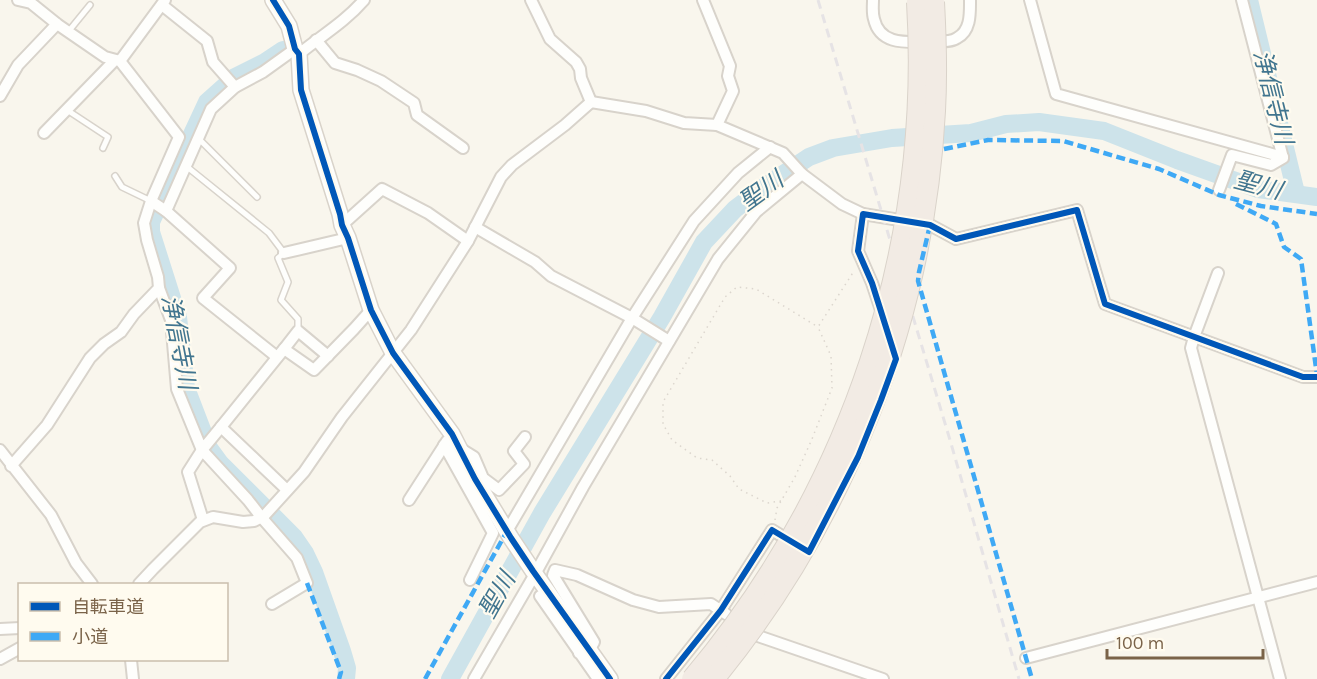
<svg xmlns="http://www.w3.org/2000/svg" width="1317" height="679" font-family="Karla,'Noto Sans JP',sans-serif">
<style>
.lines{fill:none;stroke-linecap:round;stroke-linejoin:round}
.river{stroke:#cde3ea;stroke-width:18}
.lane-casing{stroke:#d8d3cb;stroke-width:8}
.street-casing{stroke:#d8d3cb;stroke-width:14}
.secondary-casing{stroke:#d9d3ca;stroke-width:18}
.path{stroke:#dcd6ce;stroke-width:1.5;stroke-dasharray:1.5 4.5;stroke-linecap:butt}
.lane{stroke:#fefefc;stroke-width:5}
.street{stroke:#fefefc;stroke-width:10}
.secondary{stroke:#fefefc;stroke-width:15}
.rail{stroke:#e6e3e5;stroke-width:3;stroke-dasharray:9 6;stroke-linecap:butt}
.highway-bridge-casing{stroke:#dad3ca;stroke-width:22;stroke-linecap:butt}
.highway-bridge{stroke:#f2ebe4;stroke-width:20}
.quiet{stroke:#3fa9f5;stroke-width:4.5;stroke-dasharray:9 4.5;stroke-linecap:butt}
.cycleway-casing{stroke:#fffbef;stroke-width:10}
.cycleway{stroke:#0057b8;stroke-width:6}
.labels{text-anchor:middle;stroke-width:4.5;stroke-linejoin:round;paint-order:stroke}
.water-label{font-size:24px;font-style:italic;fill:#41758f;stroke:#fffbef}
</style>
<rect width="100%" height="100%" fill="#f9f6ed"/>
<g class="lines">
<g class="river">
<polyline points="1249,0 1296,193"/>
<polyline points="283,50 265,62 235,77 207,102 151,222 151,232 178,317 186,388 209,448 220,463 294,537 305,553 314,572 342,651 347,668 346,679"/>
<polyline points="450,679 542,513 662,317 704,242 735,209 764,187 809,157 833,148 892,138 971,133 1006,124 1039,122 1104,131 1177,160 1258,189 1317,197"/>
</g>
<defs>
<g id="lane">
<polyline points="68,32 90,5"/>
<polyline points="67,110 108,137 103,148"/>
<polyline points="199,139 257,197"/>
<polyline points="186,166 269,233 284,253 278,258 288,282 281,300 298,319 298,331"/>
<polyline points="115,176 122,187 151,201"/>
</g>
<g id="street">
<polyline points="531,0 550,39 576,62 580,69 581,78 591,102"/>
<polyline points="703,0 730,66 728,76 733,91 717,125"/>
<path d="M873,0c0,6 -1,13 1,19 6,27 34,23 55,23 8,-1 21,1 28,-4 14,-7 13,-25 13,-38"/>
<polyline points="1030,0 1056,94 1283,157"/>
<polyline points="162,5 207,41 213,62 235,87"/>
<polyline points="316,40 335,63 357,70 381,81 414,103 417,115 463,148"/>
<path d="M299,54c22,-18 46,-32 65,-54"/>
<polyline points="120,61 165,0"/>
<polyline points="0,96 18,65 57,24"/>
<polyline points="591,102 646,111 684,123 717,125 783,153 802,174 842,204 863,214"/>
<polyline points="44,133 115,60"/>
<polyline points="1219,190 1232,155 1271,165 1283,158 1242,0"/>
<polyline points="151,201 166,211 230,268 203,298 277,357"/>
<polyline points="166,211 211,109 235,87 263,72 295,49"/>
<polyline points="342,225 382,189 428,213 468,241"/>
<polyline points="475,227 535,262 551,276 632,318 669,341"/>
<polyline points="284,253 348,238"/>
<polyline points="1218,273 1194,337 1191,348 1280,679"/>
<polyline points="159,288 171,320 177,389 202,450 221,427"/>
<polyline points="882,313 872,283 858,251 863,214 930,225 956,239 1077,210 1105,304 1303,377 1317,377"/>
<polyline points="284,349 298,331 328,356"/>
<polyline points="444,445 493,533 470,580"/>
<polyline points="461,449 474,457 483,478 499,490 524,464 514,451 525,437"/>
<polyline points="0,450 51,515 76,563 92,584"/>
<polyline points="11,466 47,425 90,358 104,344 121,332 134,314 159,288 158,277 147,240 144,223 151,201 179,137 120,61 105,57 57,24 31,3 18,0"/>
<polyline points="287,490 221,427 284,349 314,370 354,329 371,310"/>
<polyline points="409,500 447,441"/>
<polyline points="203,520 188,472 202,450 248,500 262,518 297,558 307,583 272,604"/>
<polyline points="507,531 632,318 694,221 738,173 770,147"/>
<polyline points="139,584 153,569 200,522 213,517 243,522 254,521 264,516 304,472 342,417 411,330 468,241 501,177 512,165 565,125 591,102"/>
<polyline points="540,596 598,679"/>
<polyline points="0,629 20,628"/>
<polyline points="748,630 755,635 883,679"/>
<polyline points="579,653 590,649 594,642 553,575 555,570 577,575 633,600 659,607 711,604 726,614"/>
<polyline points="1026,658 1317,582"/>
<polyline points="0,659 20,648"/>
<polyline points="131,660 133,679"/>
<polyline points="474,679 535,574 583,487 718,259 756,212 802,174"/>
<polyline points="666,679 721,610 772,530 793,543"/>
</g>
<polyline id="secondary" points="273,0 289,26 295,49 299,54 301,90 340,214 342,225 348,238 371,310 393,353 452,434 475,479 511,538 533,571 610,679"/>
</defs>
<use href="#lane" class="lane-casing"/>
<use href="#street" class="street-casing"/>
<use href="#secondary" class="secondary-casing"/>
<g class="path">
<polyline points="781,501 767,503 739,489 730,476 712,460 697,458 672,440 663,424 663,402 725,297 737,287 756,289 818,327"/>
<polyline points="775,520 777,508 795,477 812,439 832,388 831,356 818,327 854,271"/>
</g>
<use href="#lane" class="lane"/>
<use href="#street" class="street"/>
<use href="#secondary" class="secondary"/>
<polyline class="rail" points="818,0 950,440 1019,679"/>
<defs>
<g id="highway-bridge">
<path d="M692,679c159,-189 240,-430 225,-677"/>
<path d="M714,679c132,-161 210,-360 221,-568 2,-36 1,-73 -1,-109"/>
</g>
</defs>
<use href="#highway-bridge" class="highway-bridge-casing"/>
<use href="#highway-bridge" class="highway-bridge"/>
<g class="quiet">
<polyline points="944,149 988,140 1063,141 1159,169 1219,195 1261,206 1317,214"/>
<polyline points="1236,204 1276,224 1284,247 1301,259 1317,375"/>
<polyline points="930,225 919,272 918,281 1032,679"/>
<polyline points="307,583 341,672 339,679"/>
<polyline points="425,679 507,531"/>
</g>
<defs>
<g id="cycleway">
<polyline points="273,0 289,26 295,49 299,54 301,90 340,214 342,225 348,238 371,310 393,353 452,434 475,479 511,538 533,571 610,679"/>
<polyline points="666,679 721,610 772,530 809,552 858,457 881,400 896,359 872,283 858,251 863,214 930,225 956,239 1077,210 1105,304 1303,377 1317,377"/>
</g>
</defs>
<use href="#cycleway" class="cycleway-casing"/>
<use href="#cycleway" class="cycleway"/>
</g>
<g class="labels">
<g class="water-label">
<text transform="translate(1273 97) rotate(76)" y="8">浄信寺川</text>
<text transform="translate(1258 185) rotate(15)" y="8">聖川</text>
<text transform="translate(761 191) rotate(-36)" y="8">聖川</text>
<text transform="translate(179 342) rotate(79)" y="8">浄信寺川</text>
<text transform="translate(497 595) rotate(-61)" y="8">聖川</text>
</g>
</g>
<rect x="18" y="583" width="210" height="78" fill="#fffbef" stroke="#cabead" stroke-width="1.5"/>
<rect x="30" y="602" width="30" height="9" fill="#0057b8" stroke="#cabead" stroke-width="1.5"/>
<text x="72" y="613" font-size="18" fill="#7a6349">自転車道</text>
<rect x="30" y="632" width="30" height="9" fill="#3fa9f5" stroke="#cabead" stroke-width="1.5"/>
<text x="72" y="643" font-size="18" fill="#7a6349">小道</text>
<path d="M1107 649v9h156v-9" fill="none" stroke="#7a6349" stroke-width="3"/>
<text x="1116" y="649" font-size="18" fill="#7a6349" stroke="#fffbef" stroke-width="4.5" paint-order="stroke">100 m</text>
</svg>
